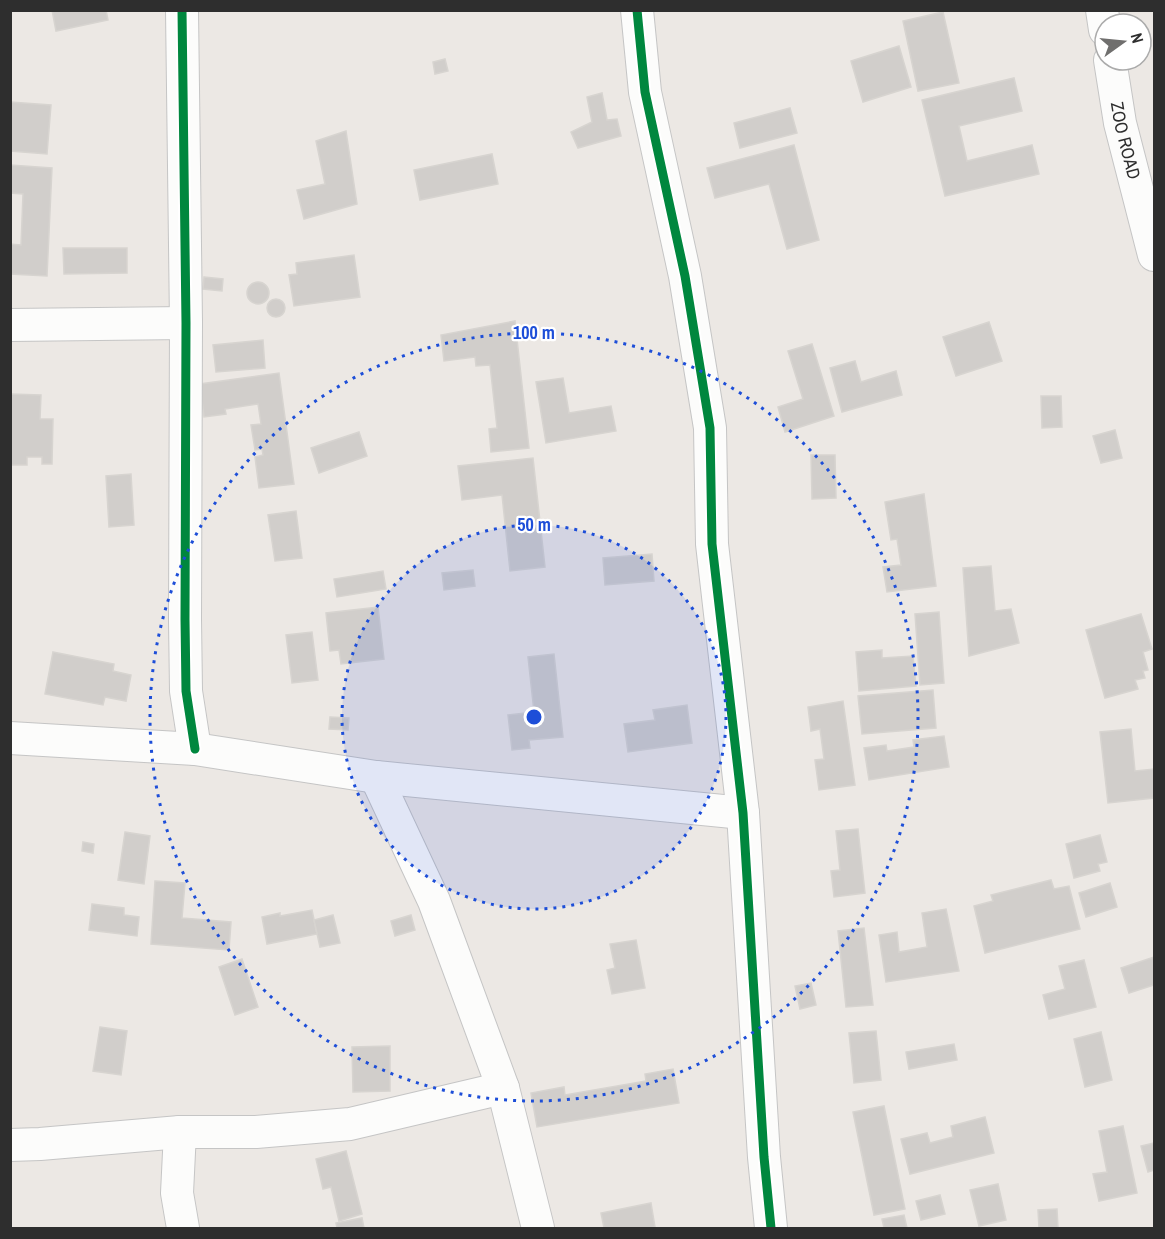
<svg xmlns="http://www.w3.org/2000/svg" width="1165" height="1239" font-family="'Archivo Narrow',sans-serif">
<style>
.building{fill:#d1cecb;stroke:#d7d4d0;stroke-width:1.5}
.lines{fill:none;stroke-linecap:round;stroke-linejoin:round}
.street-casing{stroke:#c5c5c5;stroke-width:34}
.street{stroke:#fcfcfb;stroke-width:32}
.cycleway-casing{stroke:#fff;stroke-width:13}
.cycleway{stroke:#00873e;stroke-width:9}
.ring{fill:none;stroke:#1d4ed8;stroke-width:3;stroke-dasharray:3 6}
.labels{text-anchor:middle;stroke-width:4.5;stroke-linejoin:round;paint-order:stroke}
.street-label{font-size:18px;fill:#2e2e2e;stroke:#fff}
.centre{fill:#1d4ed8;stroke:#fff;stroke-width:3}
.ring-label{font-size:18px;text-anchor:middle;font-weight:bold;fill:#1d4ed8;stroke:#fff;stroke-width:4.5;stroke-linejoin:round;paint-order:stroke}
</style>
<rect width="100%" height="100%" fill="#ece8e4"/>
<g class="building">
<polygon points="52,10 106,10 108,20 56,31"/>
<polygon points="943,12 959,83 918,91 903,21"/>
<polygon points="899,46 911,87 863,102 851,61"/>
<polygon points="445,59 448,71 435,74 433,62"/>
<polygon points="1014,78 1022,111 959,126 967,161 1032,145 1039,174 945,196 922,100"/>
<polygon points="602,93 607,120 617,119 621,136 578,148 571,132 592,122 587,97"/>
<polygon points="10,102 51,105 47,154 10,151"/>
<polygon points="790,108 797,133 740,148 734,123"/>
<polygon points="346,131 357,204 304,219 297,190 325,184 316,141"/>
<polygon points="794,145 819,240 787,249 769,184 715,198 707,168"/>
<polygon points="492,154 498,184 420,200 414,170"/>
<polygon points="10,165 52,168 47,276 10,274 10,244 21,245 23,194 10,193"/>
<polygon points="63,248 127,248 127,273 64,274"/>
<polygon points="354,255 360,297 294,306 289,275 297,274 296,263"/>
<polygon points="204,277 223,279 222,291 203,289"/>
<circle cx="258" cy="293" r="11"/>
<circle cx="276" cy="308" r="9"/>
<polygon points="515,321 529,448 491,452 489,429 497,428 490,365 476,366 475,357 444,361 441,335"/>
<polygon points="989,322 1002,361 956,376 943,337"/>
<polygon points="263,340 265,368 216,372 213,345"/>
<polygon points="812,344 834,416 785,432 778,407 803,399 788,351"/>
<polygon points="855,361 861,382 896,371 902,395 842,412 830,368"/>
<polygon points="279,373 294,484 259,488 255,457 263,455 262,449 255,450 251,425 261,424 258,404 225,409 226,414 204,417 200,384"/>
<polygon points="563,378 569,413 611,406 616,431 546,443 536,382"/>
<polygon points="10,394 41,395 40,419 53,419 52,464 42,464 42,457 27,457 27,465 10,465"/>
<polygon points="1041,396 1061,396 1062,427 1042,428"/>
<polygon points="1115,430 1122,458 1101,463 1093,436"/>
<polygon points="359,432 367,456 319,473 311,448"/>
<polygon points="811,455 835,455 836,498 812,499"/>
<polygon points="533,458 545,567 510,571 502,495 462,500 458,466"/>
<polygon points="131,474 134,525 109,527 106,476"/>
<polygon points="924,494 936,586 887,592 883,567 901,565 897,539 891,540 885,502"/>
<polygon points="296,511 302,558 275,561 268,515"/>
<polygon points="652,554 654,581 605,585 603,558"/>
<polygon points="991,566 995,611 1011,609 1019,643 969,656 963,568"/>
<polygon points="473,570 475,586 444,590 442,573"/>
<polygon points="383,571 386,589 337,597 334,579"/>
<polygon points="378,607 384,659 341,664 339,650 330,651 326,613"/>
<polygon points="939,612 944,683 920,685 915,614"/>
<polygon points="1141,614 1152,649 1143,652 1148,670 1143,671 1145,678 1135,680 1138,689 1105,698 1086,630"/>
<polygon points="312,632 318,680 292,683 286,635"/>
<polygon points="882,650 882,658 913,656 916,686 859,691 856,652"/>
<polygon points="53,652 114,664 113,671 131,675 126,701 105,697 103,705 45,694"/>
<polygon points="554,654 563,737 529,740 530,748 512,750 508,715 534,712 528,657"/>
<polygon points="933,690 936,728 862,734 858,696"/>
<polygon points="843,701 855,785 819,790 815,760 824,759 820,729 811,731 808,707"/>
<polygon points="687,705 692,743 628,752 624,724 655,720 653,710"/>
<polygon points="330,717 349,718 348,730 329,729"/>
<polygon points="1131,729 1135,771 1154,769 1154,798 1108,803 1100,732"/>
<polygon points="944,736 949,767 869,780 864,748 886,745 887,751 914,747 913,740"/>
<polygon points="858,829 865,893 834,897 831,871 840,870 836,831"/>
<polygon points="125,832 150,836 144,884 118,880"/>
<polygon points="1100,835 1107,862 1098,864 1100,871 1074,878 1066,844"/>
<polygon points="83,842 94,844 93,853 82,851"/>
<polygon points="1051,880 1054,889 1069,886 1080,929 985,953 974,906 993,901 991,895"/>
<polygon points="155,881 185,883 182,918 231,922 229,950 151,944"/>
<polygon points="1110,883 1117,907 1086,917 1079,893"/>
<polygon points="92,904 124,908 124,915 139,917 137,936 89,930"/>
<polygon points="946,909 959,971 886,982 879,935 897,932 899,952 927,947 922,913"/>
<polygon points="312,910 317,934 267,944 262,917 280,913 280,916"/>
<polygon points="333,915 340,943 320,947 314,920"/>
<polygon points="411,915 415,930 395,936 391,921"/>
<polygon points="864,928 873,1005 846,1007 838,931"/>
<polygon points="636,940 645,988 612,994 607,970 615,968 610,944"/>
<polygon points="1154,957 1154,985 1129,993 1121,968"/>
<polygon points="242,959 258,1007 235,1015 219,967"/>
<polygon points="1084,960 1096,1007 1049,1019 1043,995 1065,989 1059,966"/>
<polygon points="811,983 816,1005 800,1009 795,986"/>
<polygon points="100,1027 127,1031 121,1075 93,1071"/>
<polygon points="876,1031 881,1080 854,1083 849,1033"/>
<polygon points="1101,1032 1112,1080 1085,1087 1074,1039"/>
<polygon points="954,1044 957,1060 909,1069 906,1052"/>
<polygon points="390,1046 390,1091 353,1092 352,1047"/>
<polygon points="673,1069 679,1103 537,1127 531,1093 564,1087 565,1095 646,1081 645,1074"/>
<polygon points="884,1106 905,1209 874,1215 853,1112"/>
<polygon points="985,1117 994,1153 910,1174 901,1139 927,1133 930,1143 953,1137 951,1126"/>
<polygon points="1123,1126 1137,1193 1099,1201 1093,1174 1107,1172 1099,1131"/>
<polygon points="1154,1143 1154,1170 1148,1172 1141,1146"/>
<polygon points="346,1151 362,1214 339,1221 331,1187 323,1189 316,1159"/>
<polygon points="998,1184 1006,1220 979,1226 970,1190"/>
<polygon points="940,1195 945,1214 921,1220 916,1201"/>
<polygon points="651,1203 655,1227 648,1228 604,1228 601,1213"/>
<polygon points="1057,1209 1058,1228 1039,1228 1038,1210"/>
<polygon points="904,1215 907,1228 884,1228 882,1219"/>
<polygon points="362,1218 364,1228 337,1228 336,1223"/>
</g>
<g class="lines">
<defs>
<g id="street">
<polyline points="182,10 186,323 185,619 186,691 195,749"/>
<polyline points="637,10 645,92 685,276 710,428 712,544 743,813 764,1157 771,1228"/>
<polyline points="1102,10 1105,30"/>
<path id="s1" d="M1110,60l10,63 34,132"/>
<polyline points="10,325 186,323"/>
<polyline points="10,738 195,749 376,777 743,813"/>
<polyline points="376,777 434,901 503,1088 538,1228"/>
<polyline points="180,1132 177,1193 183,1228"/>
<polyline points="10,1145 40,1144 180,1132 256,1132 350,1124 503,1088"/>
</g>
</defs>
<use href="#street" class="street-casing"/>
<use href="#street" class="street"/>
<defs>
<g id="cycleway">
<polyline points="182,10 186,323 185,619 186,691 195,749"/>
<polyline points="637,10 645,92 685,276 710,428 712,544 743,813 764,1157 771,1228"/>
</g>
</defs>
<use href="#cycleway" class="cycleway-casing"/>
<use href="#cycleway" class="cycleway"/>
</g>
<circle cx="534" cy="717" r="192" fill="#1d4ed8" fill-opacity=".12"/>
<g class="ring">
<circle cx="534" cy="717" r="192"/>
<circle cx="534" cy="717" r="384"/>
</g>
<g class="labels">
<g class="street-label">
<text dy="6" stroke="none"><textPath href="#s1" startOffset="82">ZOO ROAD</textPath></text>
</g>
</g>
<circle cx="534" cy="717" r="9" class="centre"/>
<g class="ring-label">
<text x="534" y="339">100 m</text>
<text x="534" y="531">50 m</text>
</g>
<rect width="1165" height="1239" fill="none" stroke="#2e2e2e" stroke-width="24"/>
<g transform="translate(1123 42) rotate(75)"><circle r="28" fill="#ffffff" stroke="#ababab" stroke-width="1.5"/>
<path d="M0-4.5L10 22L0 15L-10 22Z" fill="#706f6e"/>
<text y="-9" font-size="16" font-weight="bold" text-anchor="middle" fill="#2e2e2e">N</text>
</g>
</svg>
